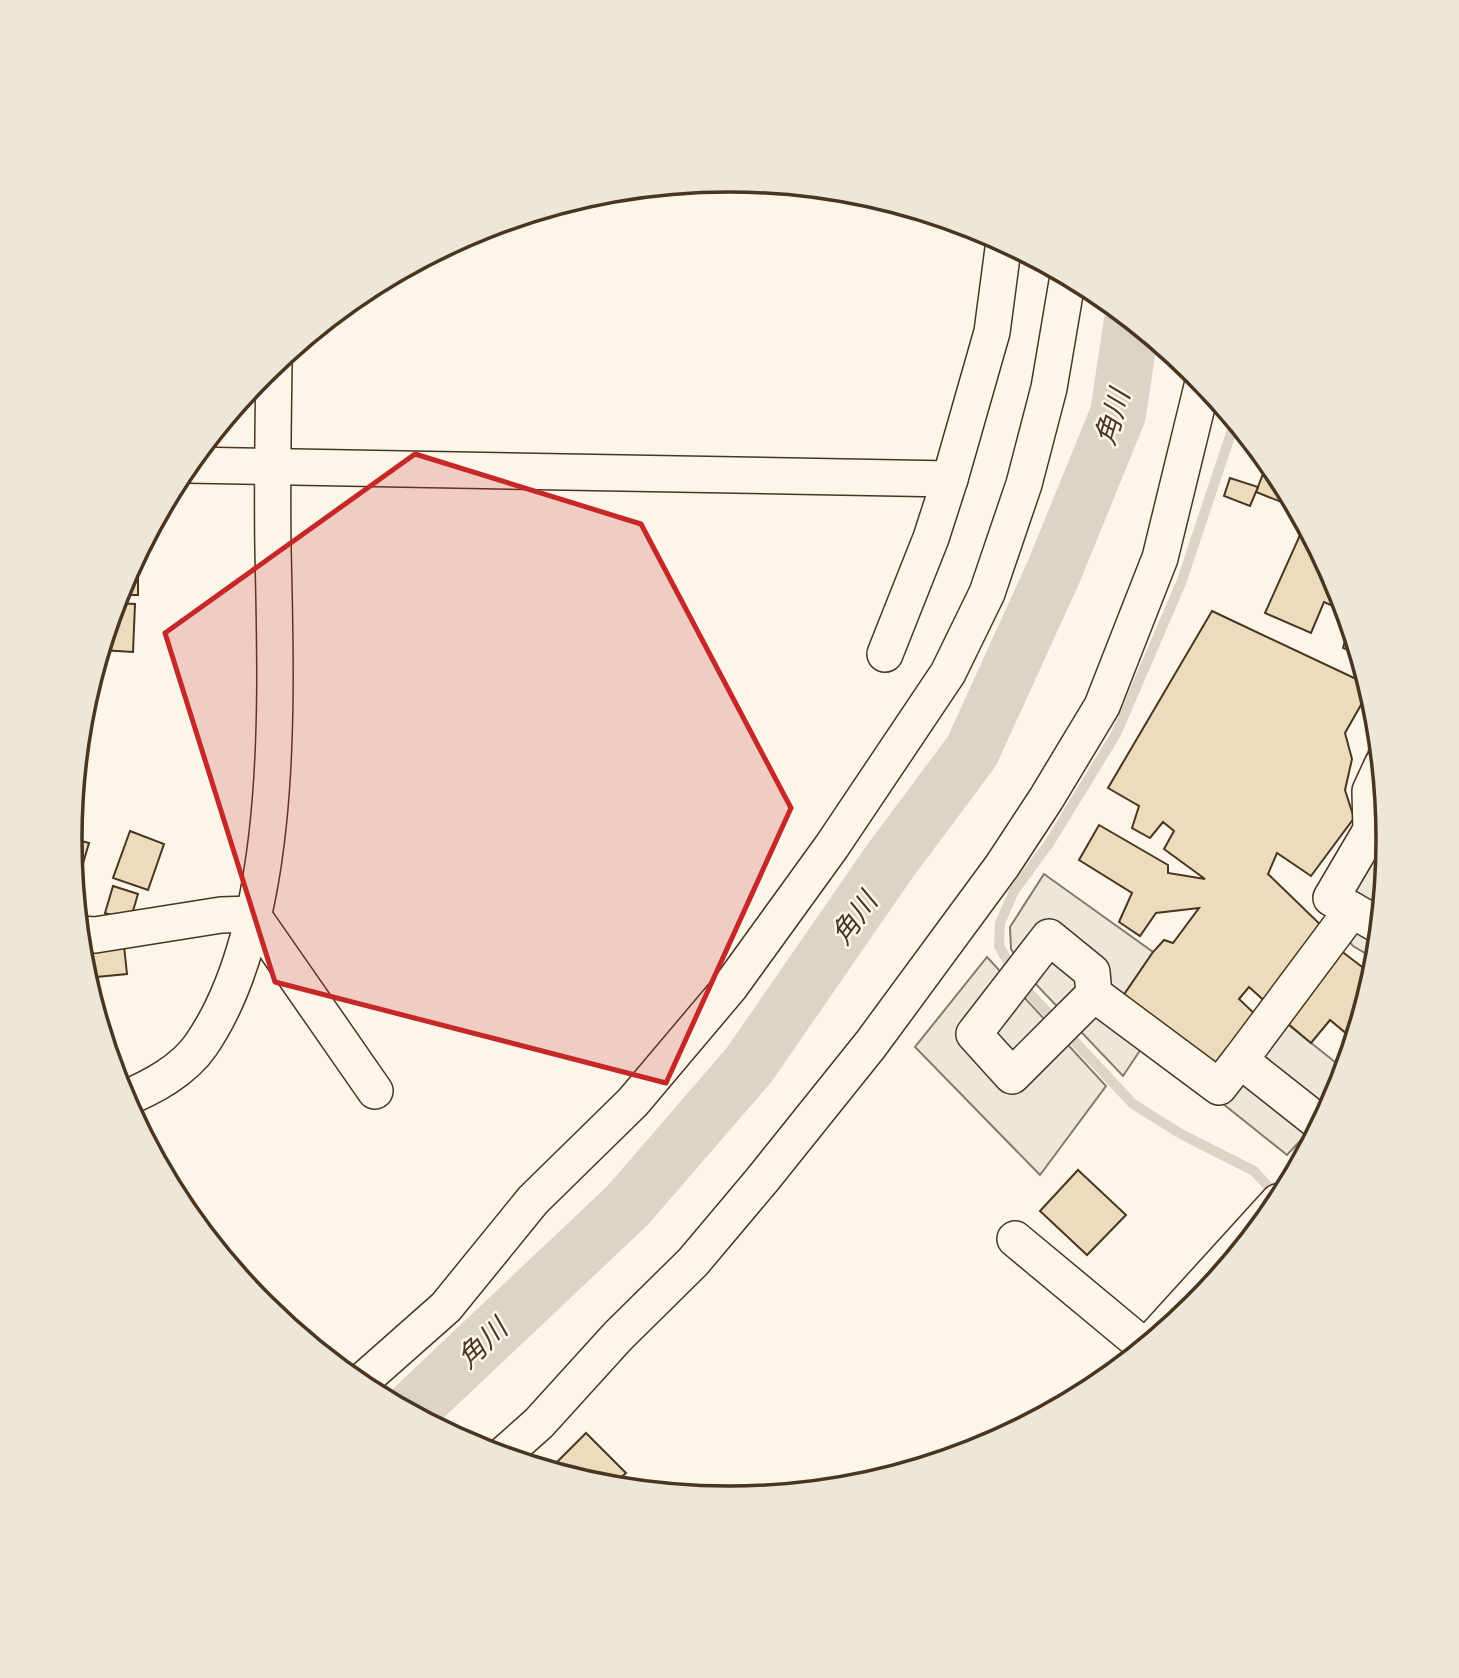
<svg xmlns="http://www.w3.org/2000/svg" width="1459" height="1678" font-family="Jost,'Noto Sans JP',sans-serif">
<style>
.parking{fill:#ede7d9;stroke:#887966;stroke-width:2}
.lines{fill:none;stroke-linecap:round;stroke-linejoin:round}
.stream{stroke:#dcd4c6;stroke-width:10}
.river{stroke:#dcd4c6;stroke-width:56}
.building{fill:#ecdcbc;stroke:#4a3520;stroke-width:2}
.minor-casing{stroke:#4a3520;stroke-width:38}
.major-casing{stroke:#4a3520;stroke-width:41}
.minor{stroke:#fbf6e9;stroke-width:35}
.major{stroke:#fbf6e9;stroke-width:38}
.marked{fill:#c62828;fill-opacity:0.2;stroke:#c62828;stroke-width:5;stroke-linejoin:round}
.labels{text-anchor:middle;stroke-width:5;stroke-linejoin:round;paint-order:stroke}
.water-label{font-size:28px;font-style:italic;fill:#4a3520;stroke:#fbf6e9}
.rim{fill:none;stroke:#4a3520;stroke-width:3.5}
</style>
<rect width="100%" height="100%" fill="#fbf6e9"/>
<g class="parking">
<polygon points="1378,728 1389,839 1377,960 1353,946 1313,896 1363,817 1353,788"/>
<polygon points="1044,874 1153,952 1121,999 1153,1031 1123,1076 1030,978 1011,949 1010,927"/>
<polygon points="987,957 1106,1086 1040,1175 915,1047"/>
<polygon points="1270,1010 1345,1070 1328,1111 1287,1155 1202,1087"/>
</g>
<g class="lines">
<g class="stream">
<polyline points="1013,971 999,946 1000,923 1014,891 1050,842 1116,734 1181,583 1235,421"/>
<polyline points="1021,984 1133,1104 1181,1134 1254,1171 1278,1197"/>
</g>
<polyline class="river" points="409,1412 628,1205 749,1065 890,861 972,751 1054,571 1118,414 1132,320"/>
</g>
<g class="building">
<polygon points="1268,461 1291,498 1289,505 1256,492"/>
<polygon points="1230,478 1258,487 1250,506 1224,496"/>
<polygon points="1300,535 1315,542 1339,587 1347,612 1324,602 1311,633 1265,613"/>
<polygon points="131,566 138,566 138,595 118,595"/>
<polygon points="115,603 135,604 133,652 101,650"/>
<polygon points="1212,611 1369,685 1370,689 1345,733 1352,759 1345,790 1354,818 1311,876 1277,853 1268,874 1329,933 1269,1005 1249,987 1239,999 1259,1018 1211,1076 1121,999 1153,952 1164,940 1173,943 1199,908 1156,913 1140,936 1119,922 1132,893 1079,860 1099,825 1168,865 1168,873 1205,879 1164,849 1174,831 1163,822 1150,838 1132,828 1139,806 1108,788"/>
<polygon points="1350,624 1359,654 1343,648"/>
<polygon points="130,831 164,844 148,890 113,878"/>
<polygon points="70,838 89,843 75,891 70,839"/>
<polygon points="113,886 138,894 130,921 105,913"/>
<polygon points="124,946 127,974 86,978 81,950"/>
<polygon points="1336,947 1374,976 1354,1040 1330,1020 1311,1043 1280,1017"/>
<polygon points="1078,1170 1126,1215 1087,1255 1040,1211"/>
<polygon points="586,1433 626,1473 611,1487 549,1470"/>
<polygon points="794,1484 800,1492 783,1493"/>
</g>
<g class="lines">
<defs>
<g id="minor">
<polyline points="188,465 950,479 992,332 1004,241"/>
<polyline points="885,654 931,538 950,479"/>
<polyline points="1382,765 1370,791 1371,830 1389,841"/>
<polyline points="1371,830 1331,898 1380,926"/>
<polyline points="79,934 95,935 221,915 252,914 375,1091"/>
<polyline points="1094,994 1012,1076 974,1034 1049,937 1092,972 1094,994 1219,1087 1240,1060"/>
<path d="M124,1099c28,-12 59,-28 77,-54 85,-124 75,-350 72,-496 -1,-62 0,-123 1,-185"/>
<polyline points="1321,1124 1240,1060 1352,910"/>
<polyline points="1015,1239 1145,1347"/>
<polyline points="359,1384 446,1307 533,1200 633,1102 730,987 832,846 948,673 987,593 1024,484 1049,388 1068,276"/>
<polyline points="502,1456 539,1423 618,1336 693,1262 762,1180 871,1044 1002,866 1046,799 1102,706 1160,558 1203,382"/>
</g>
<polyline id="major" points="1159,1335 1279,1203"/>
</defs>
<use href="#minor" class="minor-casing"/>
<use href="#major" class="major-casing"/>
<use href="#minor" class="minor"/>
<use href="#major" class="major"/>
</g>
<path class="marked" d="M415,454l226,70 150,284 -125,275 -391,-101 -110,-349z"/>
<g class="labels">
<g class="water-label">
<text transform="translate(1112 417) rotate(-73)" y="10">角川</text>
<text transform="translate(854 918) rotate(-54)" y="10">角川</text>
<text transform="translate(482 1343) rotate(-44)" y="10">角川</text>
</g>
</g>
<path d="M0 0H1459V1678H0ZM82 839a647 647 0 1 1 1294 0a647 647 0 1 1-1294 0Z" fill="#ede7d9" fill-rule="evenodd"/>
<path class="rim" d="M82 839a647 647 0 1 1 1294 0a647 647 0 1 1-1294 0Z"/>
</svg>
